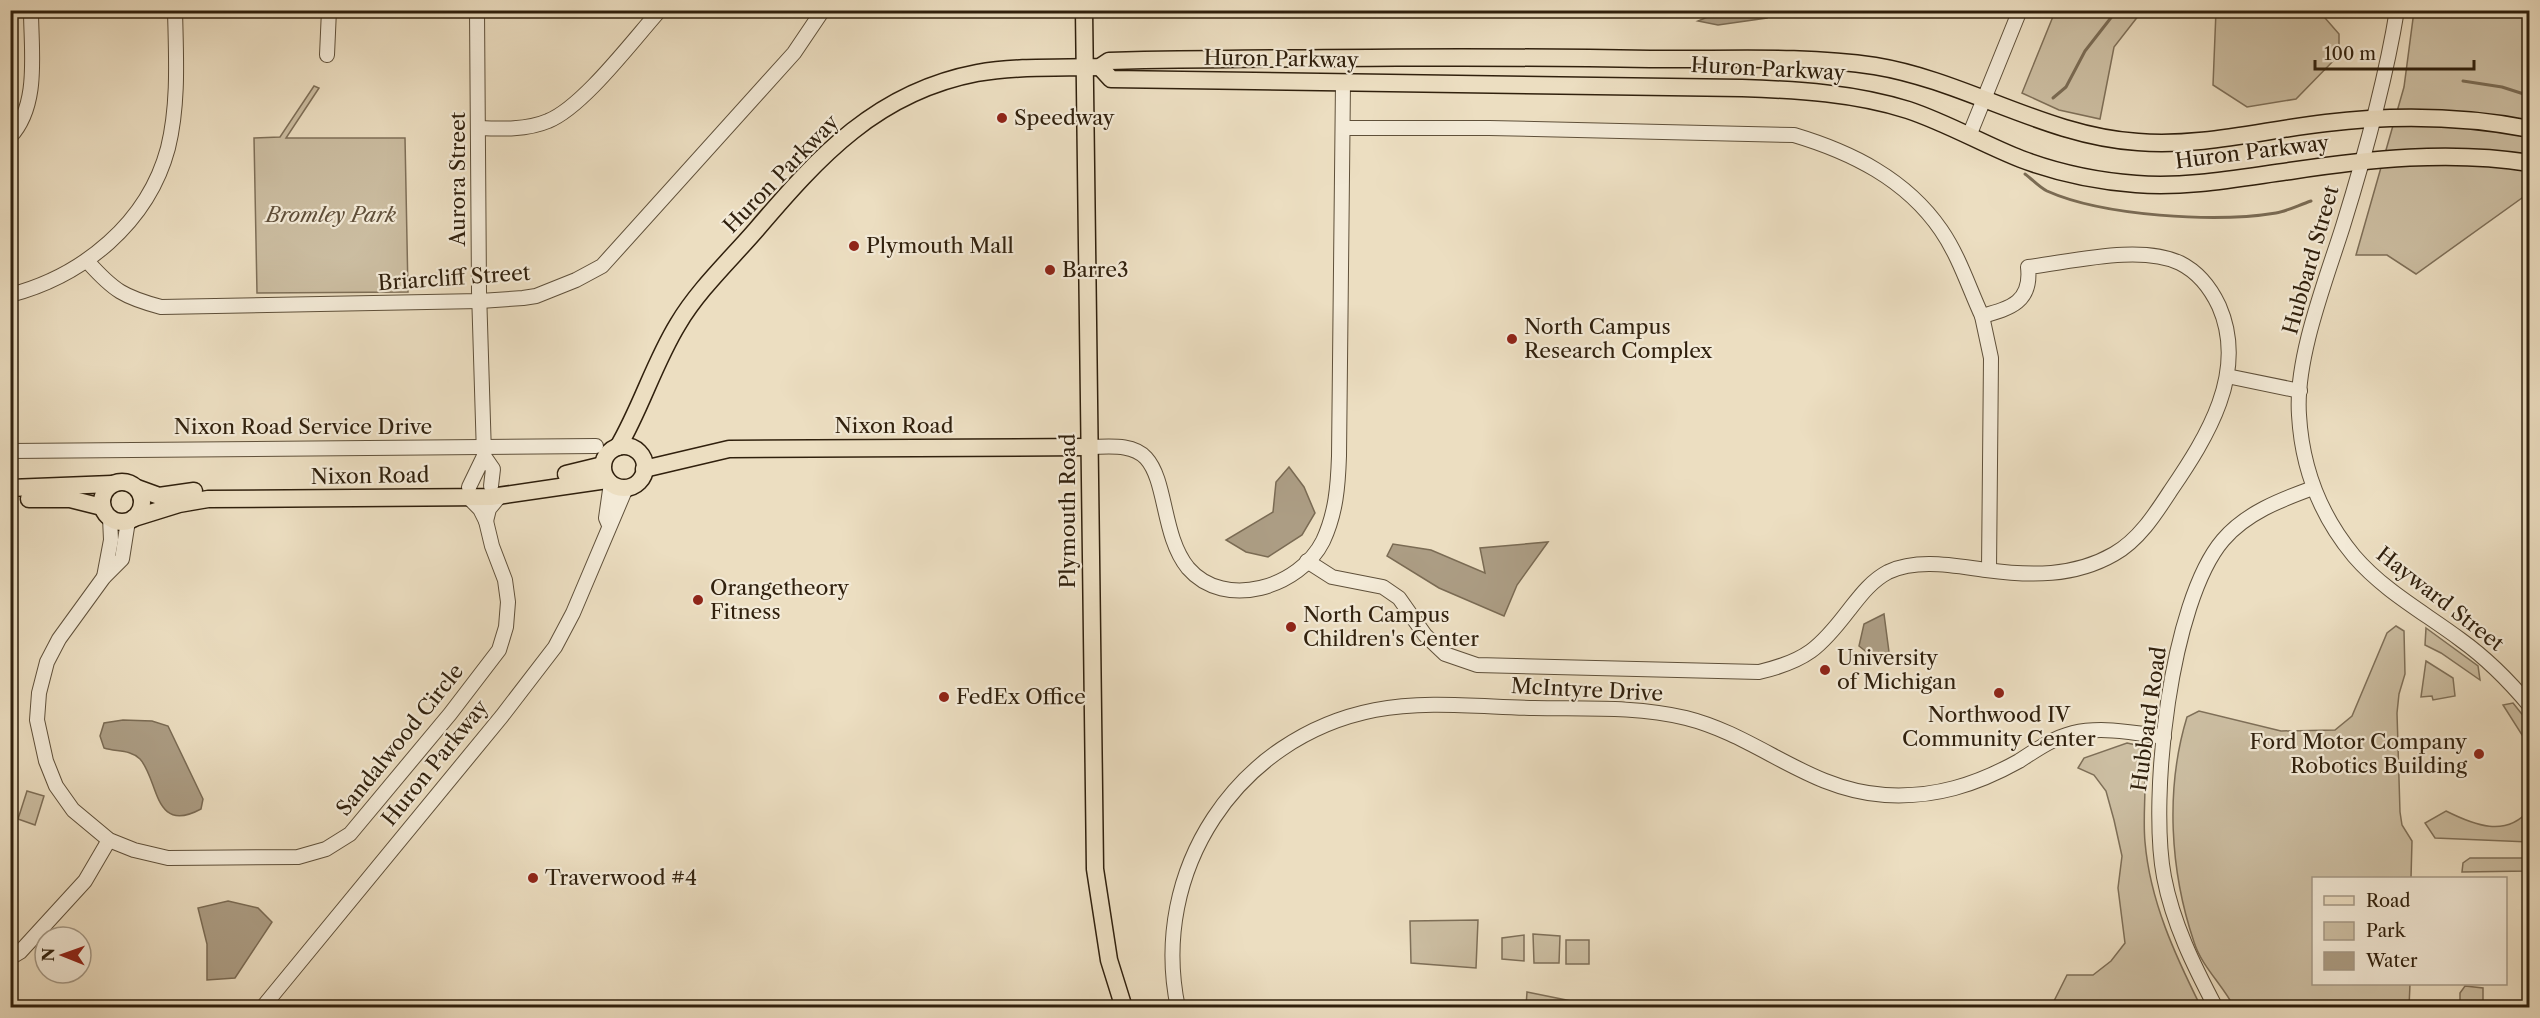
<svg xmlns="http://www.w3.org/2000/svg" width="2540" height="1018" font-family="'Libre Caslon Text',serif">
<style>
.green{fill:#ccbea2;stroke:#7e6f58;stroke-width:1.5}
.water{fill:#ac9d84;stroke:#7a6b54;stroke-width:1.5}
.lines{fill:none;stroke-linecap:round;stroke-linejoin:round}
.stream{stroke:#7a6b54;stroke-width:3}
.minor-casing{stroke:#5f503a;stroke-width:16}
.major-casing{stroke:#30200d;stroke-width:19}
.minor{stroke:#f3ead7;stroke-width:14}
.major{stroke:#ecdec1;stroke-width:16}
.poi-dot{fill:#8f2418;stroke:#f3ead7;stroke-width:2}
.labels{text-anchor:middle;stroke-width:4.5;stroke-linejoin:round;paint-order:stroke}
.street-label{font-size:21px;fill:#30200d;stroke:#f3ead7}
.poi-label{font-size:21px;fill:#30200d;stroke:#f3ead7;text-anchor:start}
.park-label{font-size:21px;font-style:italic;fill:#5f4f3a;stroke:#f3ead7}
</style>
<rect width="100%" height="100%" fill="#ecdec1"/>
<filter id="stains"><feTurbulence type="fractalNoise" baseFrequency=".00333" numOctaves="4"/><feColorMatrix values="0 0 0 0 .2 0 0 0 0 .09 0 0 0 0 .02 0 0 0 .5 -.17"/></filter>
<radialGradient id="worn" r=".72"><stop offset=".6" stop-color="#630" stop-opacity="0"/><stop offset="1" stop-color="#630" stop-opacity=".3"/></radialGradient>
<g class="green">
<polygon points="2064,10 2161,11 2139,15 2114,47 2100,119 2059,110 2022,93 2054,14"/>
<polygon points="2216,11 2319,11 2339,34 2339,55 2296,99 2247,107 2213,85"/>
<polygon points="2414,11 2529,11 2529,207 2522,198 2416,274 2387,255 2356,255 2404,87"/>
<polygon points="314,86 319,88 286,138 405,138 408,292 257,293 254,138 280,137"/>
<path d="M2396,626l8,5 1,43 -6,20 -2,19 3,99 2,13 10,16 -1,37h-97v106h96l-1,23h-175c-12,-23 -32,-40 -40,-65 -24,-71 -29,-153 -7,-225l12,-6 82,20 54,-1 17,-14 35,-83z"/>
<polygon points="2426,628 2478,666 2480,680 2441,653 2425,645"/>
<polygon points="2426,661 2453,678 2455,696 2433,700 2432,696 2421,697"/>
<polygon points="2513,703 2529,723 2529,746 2503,705"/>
<path d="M2127,743l14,3c8,32 1,64 4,96 5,59 30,113 56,165h-150l16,-32h26l18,-14 14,-18 -7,-55 4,-32 -8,-36 -8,-29 -12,-16 -16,-7 6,-10z"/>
<polygon points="27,791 44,796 35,825 18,819"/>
<path d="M2529,810v32l-94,-4 -10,-15 21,-12c28,14 60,27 83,-1z"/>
<polygon points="2470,858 2529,858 2529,871 2462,872 2463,863"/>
<polygon points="1478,920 1476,968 1411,963 1410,921"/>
<polygon points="1533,934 1560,936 1559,963 1534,963"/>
<polygon points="1524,935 1524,961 1502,959 1502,938"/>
<rect x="1566" y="940" width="23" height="24"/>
<polygon points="2465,986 2483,988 2483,1007 2460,1007 2460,993"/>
<polygon points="1527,992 1601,1007 1602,1007 1526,1007"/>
</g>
<g class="water">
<polygon points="1722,11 1722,10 1771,11 1767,18 1718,25 1698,21"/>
<polygon points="1289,467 1304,487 1315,513 1302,535 1268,557 1246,552 1226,540 1273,512 1276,482"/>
<polygon points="1548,542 1517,585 1504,616 1439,588 1387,556 1393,544 1431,550 1485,573 1480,548"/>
<polygon points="1884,614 1889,652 1878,661 1859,646 1864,624"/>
<path d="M123,720l29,1 16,5 35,73 -2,10c-48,26 -42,-29 -61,-50 -10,-10 -24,-7 -36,-11l-4,-12 4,-13z"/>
<polygon points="228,901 258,908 272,922 235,978 207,980 207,944 198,908"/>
</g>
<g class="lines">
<g class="stream">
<polyline points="2463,81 2502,87 2530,96"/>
<polyline points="2053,98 2066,87 2085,51 2117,10"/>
<path d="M2025,174c7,5 14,13 22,17 56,25 168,32 229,22 11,-2 23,-8 35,-12"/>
</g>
<defs>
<g id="minor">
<polyline points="477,10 479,291 484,455"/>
<path d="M2397,10c-12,74 -32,145 -54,216 -17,54 -48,132 -44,189 3,53 21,100 55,141 30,35 71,57 107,84 25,18 49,42 69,66"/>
<polyline points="327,55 329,10"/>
<path d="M479,128c22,1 48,2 69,-7 35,-14 85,-81 112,-111"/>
<polyline points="1969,136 2020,10"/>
<path d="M10,137c30,-32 21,-86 21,-127"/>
<path d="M88,262c26,29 36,35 73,45l319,-6 43,-3 13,-2 40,-16 26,-14 192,-213 29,-43"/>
<path d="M10,295c73,-19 138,-72 158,-147 11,-45 8,-92 7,-138"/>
<polyline points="1982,316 1991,358 1989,570"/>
<polyline points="2227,376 2300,391"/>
<path d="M1089,447c19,0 43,-4 57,11 21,23 16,78 42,110 37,43 112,19 135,-27 13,-28 15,-55 16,-85l4,-374"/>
<polyline points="10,451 596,446"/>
<polyline points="469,487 484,456 493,469 491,486"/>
<polyline points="468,497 480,509 486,521 489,509 499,497"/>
<polyline points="128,521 122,559 104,577 59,639 47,662 39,693 37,720 46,761 56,786 73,810 109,840 134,850 168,858 298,857 326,849 350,834 450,714 499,650 506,627 508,602 505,580 492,546 486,521"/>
<polyline points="609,525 606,518 611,483"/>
<path d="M1307,561l25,16 51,10 16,11 26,37 20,19 32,11 282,7c47,-11 61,-24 90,-62 11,-14 22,-29 39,-38 30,-14 67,-6 98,-2 44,6 88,7 128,-16 25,-14 42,-41 57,-64 36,-53 77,-118 48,-184 -8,-17 -21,-34 -39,-43 -40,-19 -109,-1 -152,4 4,35 -17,41 -46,49 -13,-28 -23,-60 -41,-86 -35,-51 -90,-78 -147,-95l-305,-7h-146"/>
<polyline points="104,577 111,540 110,518"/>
<polyline points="10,958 20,952 85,881 109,840"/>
<polyline points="262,1008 502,716 555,647 573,613 626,488"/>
<path d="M1178,1008c-29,-137 59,-271 197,-298 51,-10 107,-3 159,-2 51,1 102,-2 152,10 72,18 122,72 199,77 49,3 91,-10 134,-34 17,-11 34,-23 54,-28 29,-7 63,0 91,4"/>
<path d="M2216,1008c-22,-42 -43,-84 -52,-131 -15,-79 6,-275 59,-337 23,-27 57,-40 90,-52"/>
</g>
<g id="major">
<polyline points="1084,10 1095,869 1109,960 1124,1008"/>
<path d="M1100,67l11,12 631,9c57,2 112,5 166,22 39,13 75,34 113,49 37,14 76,22 115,25 52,4 103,-6 154,-13 79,-12 159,-21 240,-8"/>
<circle cx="624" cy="467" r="21"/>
<path d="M618,447c23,-39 36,-84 60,-123 20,-34 52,-64 78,-94 63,-74 121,-138 221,-157 40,-7 82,-5 123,-6l9,-6 35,-1c168,-2 337,-4 506,-1 74,1 152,-4 225,7 91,15 170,70 263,76 64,5 125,-12 188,-19 67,-8 137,-7 204,6"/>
<polyline points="644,469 729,449 1089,447"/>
<polyline points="566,474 603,465"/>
<circle cx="122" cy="502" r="20"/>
<polyline points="10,488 112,484"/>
<polyline points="137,488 159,496 194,491"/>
<polyline points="29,499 70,499 102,507"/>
<polyline points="134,518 179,504 208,499 491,497 607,480"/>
</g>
</defs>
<use href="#minor" class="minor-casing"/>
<use href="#major" class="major-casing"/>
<use href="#minor" class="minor"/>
<use href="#major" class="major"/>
</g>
<g class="poi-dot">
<circle cx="1002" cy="118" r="6"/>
<circle cx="854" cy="246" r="6"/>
<circle cx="1050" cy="270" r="6"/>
<circle cx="1512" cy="339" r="6"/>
<circle cx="698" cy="600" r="6"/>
<circle cx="1291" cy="627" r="6"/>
<circle cx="1825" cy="670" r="6"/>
<circle cx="1999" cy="693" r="6"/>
<circle cx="944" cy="697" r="6"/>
<circle cx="2479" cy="754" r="6"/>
<circle cx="533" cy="878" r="6"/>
</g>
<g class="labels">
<g class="street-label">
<text transform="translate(1281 59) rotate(1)" y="7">Huron Parkway</text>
<text transform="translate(1768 69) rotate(3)" y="7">Huron Parkway</text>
<text transform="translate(2252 152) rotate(-7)" y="7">Huron Parkway</text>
<text transform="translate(781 174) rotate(-46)" y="7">Huron Parkway</text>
<text transform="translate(458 179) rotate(-90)" y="7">Aurora Street</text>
<text transform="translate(2311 260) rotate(-74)" y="7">Hubbard Street</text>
<text transform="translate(454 278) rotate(-4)" y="7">Briarcliff Street</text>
<text x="894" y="433">Nixon Road</text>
<text x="303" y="434">Nixon Road Service Drive</text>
<text transform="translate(370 476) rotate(-1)" y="7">Nixon Road</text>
<text transform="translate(1068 511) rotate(-90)" y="7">Plymouth Road</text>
<text transform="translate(2440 599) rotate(38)" y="7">Hayward Street</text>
<text transform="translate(1587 690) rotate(3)" y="7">McIntyre Drive</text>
<text transform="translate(2149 719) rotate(-82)" y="7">Hubbard Road</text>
<text transform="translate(400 740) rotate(-51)" y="7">Sandalwood Circle</text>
<text transform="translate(435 763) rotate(-51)" y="7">Huron Parkway</text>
</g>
<g class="poi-label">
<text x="1014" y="125">Speedway</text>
<text x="866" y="253">Plymouth Mall</text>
<text x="1062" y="277">Barre3</text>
<text x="1524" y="334">North Campus<tspan x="1524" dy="24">Research Complex</tspan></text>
<text x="710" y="595">Orangetheory<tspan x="710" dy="24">Fitness</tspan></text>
<text x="1303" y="622">North Campus<tspan x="1303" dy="24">Children's Center</tspan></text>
<text x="1837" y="665">University<tspan x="1837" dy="24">of Michigan</tspan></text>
<text x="956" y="704">FedEx Office</text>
<text x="1999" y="722" text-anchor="middle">Northwood IV<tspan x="1999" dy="24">Community Center</tspan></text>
<text x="2467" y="749" text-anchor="end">Ford Motor Company<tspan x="2467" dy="24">Robotics Building</tspan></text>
<text x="545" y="885">Traverwood #4</text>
</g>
<g class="park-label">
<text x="331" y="222">Bromley Park</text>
</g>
</g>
<rect width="2540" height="1018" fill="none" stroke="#ecdec1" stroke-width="36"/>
<rect x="12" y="12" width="2516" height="994" fill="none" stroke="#30200d" stroke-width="3"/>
<rect x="18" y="18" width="2504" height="982" fill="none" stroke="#30200d" stroke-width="1.5"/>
<rect x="2312" y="877" width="195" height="108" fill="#f3ead7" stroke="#a59986" stroke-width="1.5"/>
<rect x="2324" y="896" width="30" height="9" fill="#ecdec1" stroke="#a59986" stroke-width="1.5"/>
<text x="2366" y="907" font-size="18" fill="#30200d">Road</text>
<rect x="2324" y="922" width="30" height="18" fill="#ccbea2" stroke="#a59986" stroke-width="1.5"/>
<text x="2366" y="937" font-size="18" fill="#30200d">Park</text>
<rect x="2324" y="952" width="30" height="18" fill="#ac9d84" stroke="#a59986" stroke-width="1.5"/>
<text x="2366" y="967" font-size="18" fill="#30200d">Water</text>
<g transform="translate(63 955) rotate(271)"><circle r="28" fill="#f3ead7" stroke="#a59986" stroke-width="1.5"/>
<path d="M0-4.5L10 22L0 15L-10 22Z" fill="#8f2418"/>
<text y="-9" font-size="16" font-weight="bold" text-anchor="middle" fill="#30200d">N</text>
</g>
<path d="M2315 60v9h159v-9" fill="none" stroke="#30200d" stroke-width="3"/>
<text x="2324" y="60" font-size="18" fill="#30200d" stroke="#f3ead7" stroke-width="4.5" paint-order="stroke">100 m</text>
<rect width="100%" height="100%" filter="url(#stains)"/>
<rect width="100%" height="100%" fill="url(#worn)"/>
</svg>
